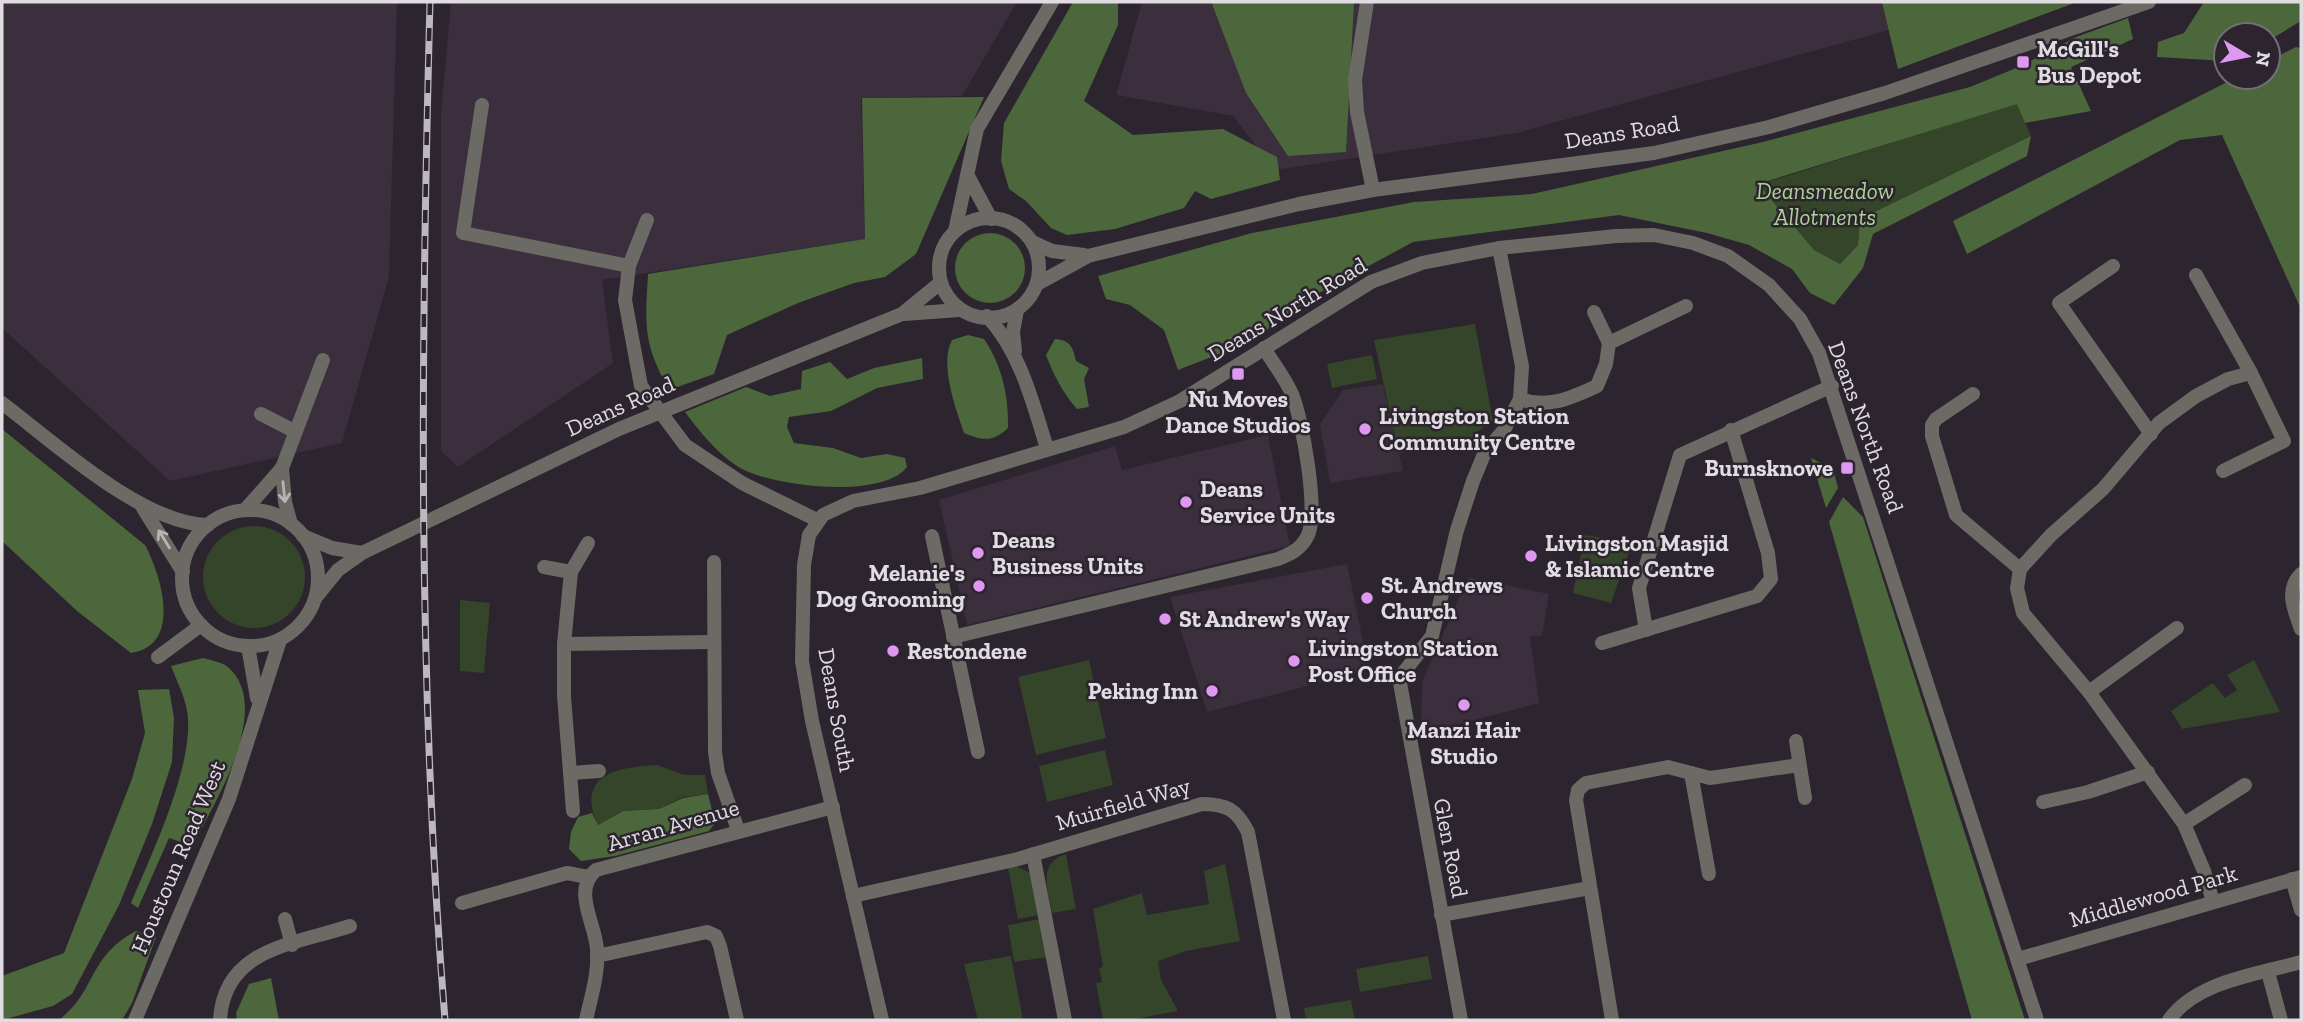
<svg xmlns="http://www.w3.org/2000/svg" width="2303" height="1022" font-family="'Zilla Slab',serif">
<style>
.built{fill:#3b2e3d}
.green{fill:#344529}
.forest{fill:#4d673c}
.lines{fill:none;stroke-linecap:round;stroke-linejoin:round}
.minor{stroke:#6c6a64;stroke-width:14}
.tertiary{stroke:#6c6a64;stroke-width:14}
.rail-casing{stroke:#bdb7be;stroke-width:7}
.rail{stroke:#2c242e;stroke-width:4.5;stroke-dasharray:13;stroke-linecap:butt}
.oneway{stroke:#b8b4b6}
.poi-dot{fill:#de98f2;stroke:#2c242e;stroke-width:2.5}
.labels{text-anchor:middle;stroke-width:5;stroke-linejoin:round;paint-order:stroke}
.poi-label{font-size:23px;font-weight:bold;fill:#e1dce2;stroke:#2c242e;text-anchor:start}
.street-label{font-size:23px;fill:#e1dce2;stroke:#2c242e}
.park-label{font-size:23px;font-style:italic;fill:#abd591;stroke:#2c242e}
</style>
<rect width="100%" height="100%" fill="#2c242e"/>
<g class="built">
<polygon points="2,2 397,2 389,277 342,443 170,481 2,328"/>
<polygon points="451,2 1017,2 962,96 861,98 865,239 602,280 613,363 458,467 441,451 441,113"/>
<polygon points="1142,2 1990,2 1517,133 1275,170 1233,116 1116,95"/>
<polygon points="1383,384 1403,471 1330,483 1320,424 1343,390"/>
<polygon points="1268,435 1290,546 967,625 939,500 1115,446 1122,470"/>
<polygon points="1347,564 1369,670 1207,712 1170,597"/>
<polygon points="1468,577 1549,594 1542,636 1530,636 1539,703 1421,734 1422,682"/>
</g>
<g class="green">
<polygon points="2017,103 2031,136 1860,219 1858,245 1840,264 1814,250 1758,185"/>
<polygon points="1475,324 1493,421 1478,431 1476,438 1468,441 1399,453 1374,340"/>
<polygon points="1372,355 1377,379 1332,388 1327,364"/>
<circle cx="254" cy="577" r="51"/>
<polygon points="1585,535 1632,543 1611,603 1573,593"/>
<polygon points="460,600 490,603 484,673 460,671"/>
<polygon points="1089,660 1106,738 1036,755 1018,677"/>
<polygon points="2254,660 2280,712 2182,729 2171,711 2213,683 2225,698 2237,690 2227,675"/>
<polygon points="1105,750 1113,785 1047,802 1039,766"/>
<path d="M657,765l27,10h21l3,19 -25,3 -24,12 -37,2 -24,14c-23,-51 20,-58 59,-60z"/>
<path d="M1066,854l10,55 -24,4c-4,-23 -15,-51 14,-59z"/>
<polygon points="1225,864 1240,941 1186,951 1158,961 1161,980 1178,1011 1129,1020 1103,1020 1096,983 1102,982 1099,968 1103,967 1093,909 1142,893 1147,915 1209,904 1204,871"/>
<polygon points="1008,867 1018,867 1030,873 1040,915 1018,919"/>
<polygon points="1040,919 1048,957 1014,962 1008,925"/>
<polygon points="1011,956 1023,1020 978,1020 964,964"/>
<polygon points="1428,956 1432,979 1360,992 1356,969"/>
<polygon points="1351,1000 1355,1020 1306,1020 1304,1008"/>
</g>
<g class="forest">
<polygon points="1073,2 1118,2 1118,25 1084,101 1133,135 1223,129 1277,157 1280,180 1211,199 1195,191 1184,208 1115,229 1067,235 1051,228 1026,201 1009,189 1001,161 1004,123"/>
<polygon points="1218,2 1354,2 1346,152 1288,156 1246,93 1212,4"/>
<polygon points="1882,2 2077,2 1898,69"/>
<polygon points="2204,2 2300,2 2301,21 2268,41 2268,35 2226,35 2226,61 2157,57 2158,42 2184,33"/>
<polygon points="2128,18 2133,39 2071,67 2091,111 2025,123 2017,104 1758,184 1814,250 1840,264 1858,245 1860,219 2031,136 2027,156 1873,234 1863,268 1834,305 1810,293 1792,269 1749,245 1707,233 1619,215 1413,242 1317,294 1268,329 1219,354 1178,370 1164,330 1130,305 1106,299 1098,276 1252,233 1414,202 1532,194 1763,142 1970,87 2021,66 2076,37"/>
<polygon points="2296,47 2301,48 2301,309 2222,135 2180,140 1967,254 1953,221 2237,77 2268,77 2268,61"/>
<path d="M984,97l-68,157 -31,23 -31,6 -56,20 -71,32 -13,39 -45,16c-26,-48 -24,-63 -21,-116l217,-35 -3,-141z"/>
<circle cx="990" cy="268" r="35"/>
<path d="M968,335l16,4c18,26 25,58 24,89 -15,14 -25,13 -44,5 -8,-24 -25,-69 -12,-93z"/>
<path d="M1055,339c15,1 18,8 21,22l13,7 -5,11 5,28 -12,2c-14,-16 -23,-33 -31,-54z"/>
<path d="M922,358l1,21 -46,9 -46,23 -42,6 -2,10 7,16 39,5 28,10 26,-4 18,4 2,9c-25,33 -138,20 -170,-1 -21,-14 -37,-34 -52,-54l61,-25 24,9 31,-7 1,-18 28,-9 17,17 27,-11z"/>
<path d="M2,429l143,116c16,30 38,100 -14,108l-54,-42 -75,-70z"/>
<polygon points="1811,458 1833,469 1838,488 1826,508"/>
<polygon points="1843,497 1863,517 2025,1020 1972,1020 1829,522"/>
<path d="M203,658c7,2 19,4 25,9 46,40 -14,138 -36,179l-23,-8 -31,70 -7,-5c20,-48 68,-147 55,-197 -3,-13 -10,-27 -15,-40z"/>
<polygon points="169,689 174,718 172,762 152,824 119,905 72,994 53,1006 2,1020 2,976 64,953 132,779 145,733 138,690"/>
<polygon points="708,794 715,823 709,831 615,856 581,861 569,849 571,832 578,817 592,813 598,825 623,811 659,809 683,798"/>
<path d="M136,931l20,6 -24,66 -10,17h-63c38,-29 28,-63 77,-89z"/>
<polygon points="271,978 279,1020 237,1020 236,1013 249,984"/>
</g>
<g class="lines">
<g class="minor">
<polyline points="1367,2 1355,80 1357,112 1373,190"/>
<polyline points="482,105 463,233 629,266 647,220"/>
<polyline points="968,176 991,219"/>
<polyline points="955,231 977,129 1052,2"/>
<polyline points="629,266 625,300 641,386 685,445 742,483 817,520"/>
<polyline points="2113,266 2059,303 2151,434"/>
<polyline points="2196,275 2251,373 2284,441 2223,471"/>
<polyline points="1594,312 1609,343"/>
<polyline points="1973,394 1936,419 1932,425 1932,436 1956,515 2020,569"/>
<path d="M1520,399c28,10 51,-1 77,-13l9,-22 3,-21 77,-37"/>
<polyline points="261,414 294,431"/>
<polyline points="282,468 323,360"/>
<polyline points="245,510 282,468 285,502 291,524"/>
<polyline points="932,536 978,752"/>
<polyline points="714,562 715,752 718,773 738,830"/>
<polyline points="544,567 571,572"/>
<path d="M2301,574c-16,16 -7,36 0,55"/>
<polyline points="1646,630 1639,588 1680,455 1832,386"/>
<path d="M953,637l325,-78c12,-5 22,-9 29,-22 13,-22 -5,-119 -15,-143 -7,-16 -19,-31 -28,-46"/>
<polyline points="1602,643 1757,596 1771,579 1768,553 1731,430"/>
<polyline points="564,644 571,572 588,543"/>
<polyline points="158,657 201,625"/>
<polyline points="2089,692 2177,628"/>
<polyline points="1796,741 1805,798"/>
<polyline points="571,773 599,771"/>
<polyline points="1691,773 1709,874"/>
<polyline points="2043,802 2088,792 2148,772"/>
<polyline points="573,811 564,696 564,644 713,642"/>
<polyline points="2184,824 2245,785"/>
<polyline points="1033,854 1065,1020"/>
<polyline points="2292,879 2301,910"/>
<path d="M853,896l165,-37 184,-55c25,0 35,6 46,28l36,188"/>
<polyline points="2213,902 2204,871 2184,824 2089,692 2023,613 2017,588 2020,569 2051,535 2103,489 2159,423 2196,396 2228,379 2251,373"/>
<polyline points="462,903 567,873 588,877"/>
<polyline points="1441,915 1590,888"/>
<polyline points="285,919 292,945"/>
<polyline points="597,956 707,932 716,936 720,946 737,1020"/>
<polyline points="2018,959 2301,877"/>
<polyline points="2268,972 2281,1020"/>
<path d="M220,1020c4,-72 73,-75 130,-94"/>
<path d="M586,1020c5,-23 13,-47 11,-71 -2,-27 -25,-58 -1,-79l237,-63"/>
<polyline points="1461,1020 1400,683 1400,677 1432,636 1457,530 1473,481 1485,452 1504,430 1520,399 1522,366 1499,248"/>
<polyline points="1612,1020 1576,800 1578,790 1586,783 1668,767 1710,778 1799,765"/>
<path d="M2169,1020c27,-39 90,-46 132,-58"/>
</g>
<g class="tertiary">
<circle cx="989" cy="268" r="50"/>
<polyline points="1032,242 1052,251 1084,255"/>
<polyline points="1037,284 1088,256 1299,204 1373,190 1654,153 1769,127 1885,93 2149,2"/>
<polyline points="904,314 959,310"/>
<path d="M987,316c34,37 45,85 60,132"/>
<polyline points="1015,351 1013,332 1017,310"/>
<path d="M2,403c53,40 140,121 206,122"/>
<polyline points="143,508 183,572"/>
<circle cx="250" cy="578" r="68"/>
<polyline points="303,536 332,548 362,553"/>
<polyline points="316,597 338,570 362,553 619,429 902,314 940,283"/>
<polyline points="248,646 257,698"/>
<polyline points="135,1020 229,799 280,640"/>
<polyline points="882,1020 812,721 802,661 804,565 809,535 823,515 853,501 920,488 1124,427 1180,401 1371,282 1422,263 1499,248 1616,236 1654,235 1693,243 1728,256 1769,285 1800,319 1819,353 2037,1020"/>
</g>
<defs>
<path id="rail" d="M430,2c-9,340 -13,679 15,1018"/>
</defs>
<use href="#rail" class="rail-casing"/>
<use href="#rail" class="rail"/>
</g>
<defs><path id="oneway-shaft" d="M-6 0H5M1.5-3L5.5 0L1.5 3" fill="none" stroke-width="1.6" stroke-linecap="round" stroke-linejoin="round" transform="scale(1.75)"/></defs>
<g class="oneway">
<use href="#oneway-shaft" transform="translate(284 492) rotate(84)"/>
<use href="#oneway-shaft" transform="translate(164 539) rotate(-122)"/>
</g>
<g class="poi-dot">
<rect x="2016" y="55" width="14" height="14" rx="3.5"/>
<rect x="1231" y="367" width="14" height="14" rx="3.5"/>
<circle cx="1365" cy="429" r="7"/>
<rect x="1840" y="461" width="14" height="14" rx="3.5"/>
<circle cx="1186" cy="502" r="7"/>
<circle cx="978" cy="553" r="7"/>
<circle cx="1531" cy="556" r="7"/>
<circle cx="979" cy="586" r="7"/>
<circle cx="1367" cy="598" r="7"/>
<circle cx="1165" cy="619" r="7"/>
<circle cx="893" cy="651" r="7"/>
<circle cx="1294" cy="661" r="7"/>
<circle cx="1212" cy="691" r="7"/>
<circle cx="1464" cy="705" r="7"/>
</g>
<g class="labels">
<g class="poi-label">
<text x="2037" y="57">McGill's<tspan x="2037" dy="26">Bus Depot</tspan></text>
<text x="1238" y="407" text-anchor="middle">Nu Moves<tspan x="1238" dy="26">Dance Studios</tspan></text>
<text x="1379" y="424">Livingston Station<tspan x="1379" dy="26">Community Centre</tspan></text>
<text x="1833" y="476" text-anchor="end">Burnsknowe</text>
<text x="1200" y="497">Deans<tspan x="1200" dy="26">Service Units</tspan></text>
<text x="992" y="548">Deans<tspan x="992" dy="26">Business Units</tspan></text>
<text x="1545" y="551">Livingston Masjid<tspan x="1545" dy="26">&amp; Islamic Centre</tspan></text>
<text x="965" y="581" text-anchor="end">Melanie's<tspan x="965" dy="26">Dog Grooming</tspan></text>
<text x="1381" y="593">St. Andrews<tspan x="1381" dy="26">Church</tspan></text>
<text x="1179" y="627">St Andrew's Way</text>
<text x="1308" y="656">Livingston Station<tspan x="1308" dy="26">Post Office</tspan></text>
<text x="907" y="659">Restondene</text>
<text x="1198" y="699" text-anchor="end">Peking Inn</text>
<text x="1464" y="738" text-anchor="middle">Manzi Hair<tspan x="1464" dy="26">Studio</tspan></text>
</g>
<g class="street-label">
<text transform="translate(1622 132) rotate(-9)" y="8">Deans Road</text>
<text transform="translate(1287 309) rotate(-31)" y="8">Deans North Road</text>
<text transform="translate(620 406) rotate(-24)" y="8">Deans Road</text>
<text transform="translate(1866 427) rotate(70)" y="8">Deans North Road</text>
<text transform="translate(837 710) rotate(80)" y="8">Deans South</text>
<text transform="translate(1123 804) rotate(-16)" y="8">Muirfield Way</text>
<text transform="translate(673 825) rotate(-16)" y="8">Arran Avenue</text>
<text transform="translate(1451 848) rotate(79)" y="8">Glen Road</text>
<text transform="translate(178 857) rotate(-67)" y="8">Houstoun Road West</text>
<text transform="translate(2153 896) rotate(-16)" y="8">Middlewood Park</text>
</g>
<g class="park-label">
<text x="1825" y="199">Deansmeadow<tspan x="1825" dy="26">Allotments</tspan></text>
</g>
</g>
<rect width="2303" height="1022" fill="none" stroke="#e1dce2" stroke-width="7"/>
<g transform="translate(2247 56) rotate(100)"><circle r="33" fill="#2c242e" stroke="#746e76" stroke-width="2"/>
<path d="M0-5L12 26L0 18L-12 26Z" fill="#de98f2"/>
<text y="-10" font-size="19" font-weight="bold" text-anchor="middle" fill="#e1dce2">N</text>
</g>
</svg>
